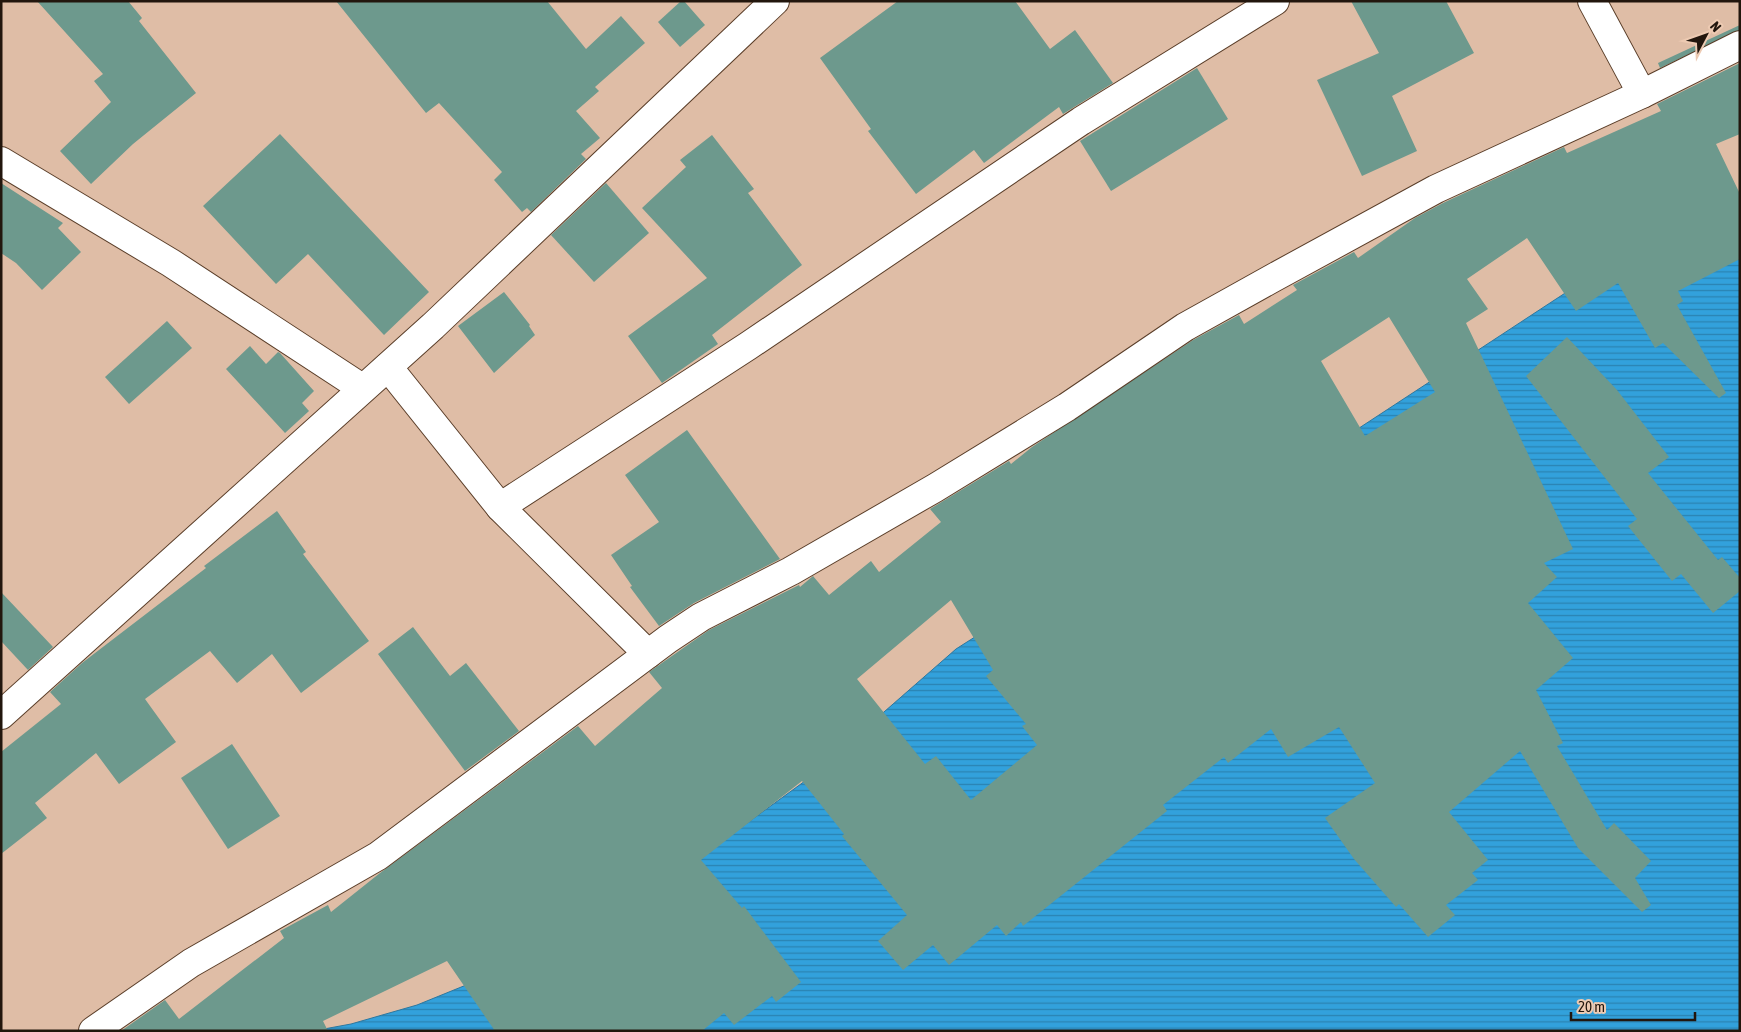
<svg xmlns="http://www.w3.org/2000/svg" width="1741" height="1032" font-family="'Asap Condensed',sans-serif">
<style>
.water{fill:url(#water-rules);stroke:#2d779e}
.building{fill:#6d998d;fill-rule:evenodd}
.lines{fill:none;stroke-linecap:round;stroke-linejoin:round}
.street-casing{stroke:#5a3e29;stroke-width:30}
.secondary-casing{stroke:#5a3e29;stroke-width:30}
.street{stroke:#fff;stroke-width:28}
.secondary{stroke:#fff;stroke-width:28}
</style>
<defs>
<pattern id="water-rules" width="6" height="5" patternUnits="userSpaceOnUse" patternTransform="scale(1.25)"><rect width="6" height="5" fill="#32a1dc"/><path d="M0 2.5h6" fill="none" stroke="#2a82b1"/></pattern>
</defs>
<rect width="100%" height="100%" fill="#dfbda6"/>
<polygon class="water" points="1740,212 1740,1031 313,1031 351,1024 417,1005 476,981 677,874 805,781 956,649 1080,570 1350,434 1582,282"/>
<g class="building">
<polygon points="37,1 128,1 142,18 139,21 196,93 133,144 91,184 60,151 111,102 94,81 103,74"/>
<polygon points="336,1 547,1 586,49 621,16 645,43 595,87 599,91 576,111 600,138 581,154 586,159 531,212 527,208 522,212 494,180 502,172 439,103 426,113"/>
<polygon points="681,1 684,1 705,25 680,47 658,22"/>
<polygon points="898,1 1015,1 1050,49 1075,30 1113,83 1063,114 1059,107 984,163 974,150 916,194 868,131 871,129 820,58"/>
<polygon points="1351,1 1446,1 1474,53 1392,96 1417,151 1362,176 1317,80 1379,53"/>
<polygon points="1740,25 1740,30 1660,68 1658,63"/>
<path d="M1740,63v71l-24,10 24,50v65l-62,32 5,10 -6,4 49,88 -7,5 -56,-55 -8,5 -37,-65 -42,28 -49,-73 -60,41 21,30 -22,14 107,226 -29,14 13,14 -29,26 45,55 -37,32 27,53 -6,3 50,84 7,-7 37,38 -16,17 16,27 -9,7 -64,-64 -58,-97 -71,61 39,48 -16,13 6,7 -32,25 9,10 -27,22 -29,-33 -3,3 -42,-48 -29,-41 50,-35 -36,-56 -51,30 -17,-28 -43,34 -4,-6 -61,48 4,6 -144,115 -2,-4 -15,14 -9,-11 -48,40 -16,-20 -30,25 -25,-29 29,-26 -65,-79 2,-2 -42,-53 -101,79 41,48 2,-2 57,76 -25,20 -4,-6 -38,29 -10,-12 -22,18h-207l-48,-70 -124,60 5,10h-207l44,-31 14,19 105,-81 -4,-7 48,-26 3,7 49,-39 198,-147 17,20 67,-58 -13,-16 60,-42 90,-45 1,2 13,-11 16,19 42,-34 8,11 62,-50 -11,-13 79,-48 2,3 21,-17 161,-107 46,-25 5,9 53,-34 -4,-5 61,-33 4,6 57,-40 28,-15 121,-56 3,6 94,-42 -4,-7zM1389,317l46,75 -70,44 -44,-75zM951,600l42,70 -7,6 40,48 -4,2 15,19 -66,55 -35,-44 -11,8 -68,-85z"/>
<polygon points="1197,68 1228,119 1111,191 1080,141"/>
<polygon points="280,134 429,292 384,335 308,254 276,284 203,206"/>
<polygon points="712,135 754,189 748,193 802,265 712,335 718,344 662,383 628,336 707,278 642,208 686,167 680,160"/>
<polygon points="1,183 63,223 58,228 81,252 42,290 16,263 1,253"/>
<polygon points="606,183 649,233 594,282 551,235"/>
<polygon points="504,292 530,325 529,326 535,335 494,373 458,326"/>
<polygon points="167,321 192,348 129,404 105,377"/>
<polygon points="1567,337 1617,390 1669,457 1648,473 1718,560 1722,557 1740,578 1740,591 1713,613 1681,574 1672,581 1628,526 1637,519 1526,376"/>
<polygon points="250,346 266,364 278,352 280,353 314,391 302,403 309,411 285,433 226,369"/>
<polygon points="687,430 780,559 694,603 659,626 630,587 632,586 611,555 659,522 625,475"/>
<polygon points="277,511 306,552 303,554 369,641 301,693 272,654 237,683 210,651 145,699 176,742 119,784 96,753 35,803 47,818 1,854 1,752 61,704 50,692 82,663 206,568 204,566"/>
<polygon points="1,592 53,647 28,670 1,641"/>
<polygon points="413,627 450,676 466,663 519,731 465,771 378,654"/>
<polygon points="232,744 280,816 228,849 181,778"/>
</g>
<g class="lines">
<defs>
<g id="street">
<polyline points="1592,1 1642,94"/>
<polyline points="388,367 500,507 648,654"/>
<polyline points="500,507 748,346 1081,121 1275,1"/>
<polyline points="93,1031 191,963 378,856 668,639 701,617 791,571 935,488 1067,407 1185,327 1273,278 1436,189 1642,94 1740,45"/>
</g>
<g id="secondary">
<polyline points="1,161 171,263 362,388"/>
<polyline points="1,715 433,326 775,1"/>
</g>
</defs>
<use href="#street" class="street-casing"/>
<use href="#secondary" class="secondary-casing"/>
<use href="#street" class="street"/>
<use href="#secondary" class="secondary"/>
</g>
<rect width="1741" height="1032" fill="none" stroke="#22160d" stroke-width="5"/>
<g transform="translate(1706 35) rotate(49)" stroke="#edcab2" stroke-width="4" paint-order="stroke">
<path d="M0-4L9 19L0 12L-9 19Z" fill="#22160d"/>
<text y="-8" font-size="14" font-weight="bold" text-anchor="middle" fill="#22160d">N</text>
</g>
<path d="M1571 1012v8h124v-8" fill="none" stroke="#22160d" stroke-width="2.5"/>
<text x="1578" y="1012" font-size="15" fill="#22160d" stroke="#edcab2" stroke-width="4" paint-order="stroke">20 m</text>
</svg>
